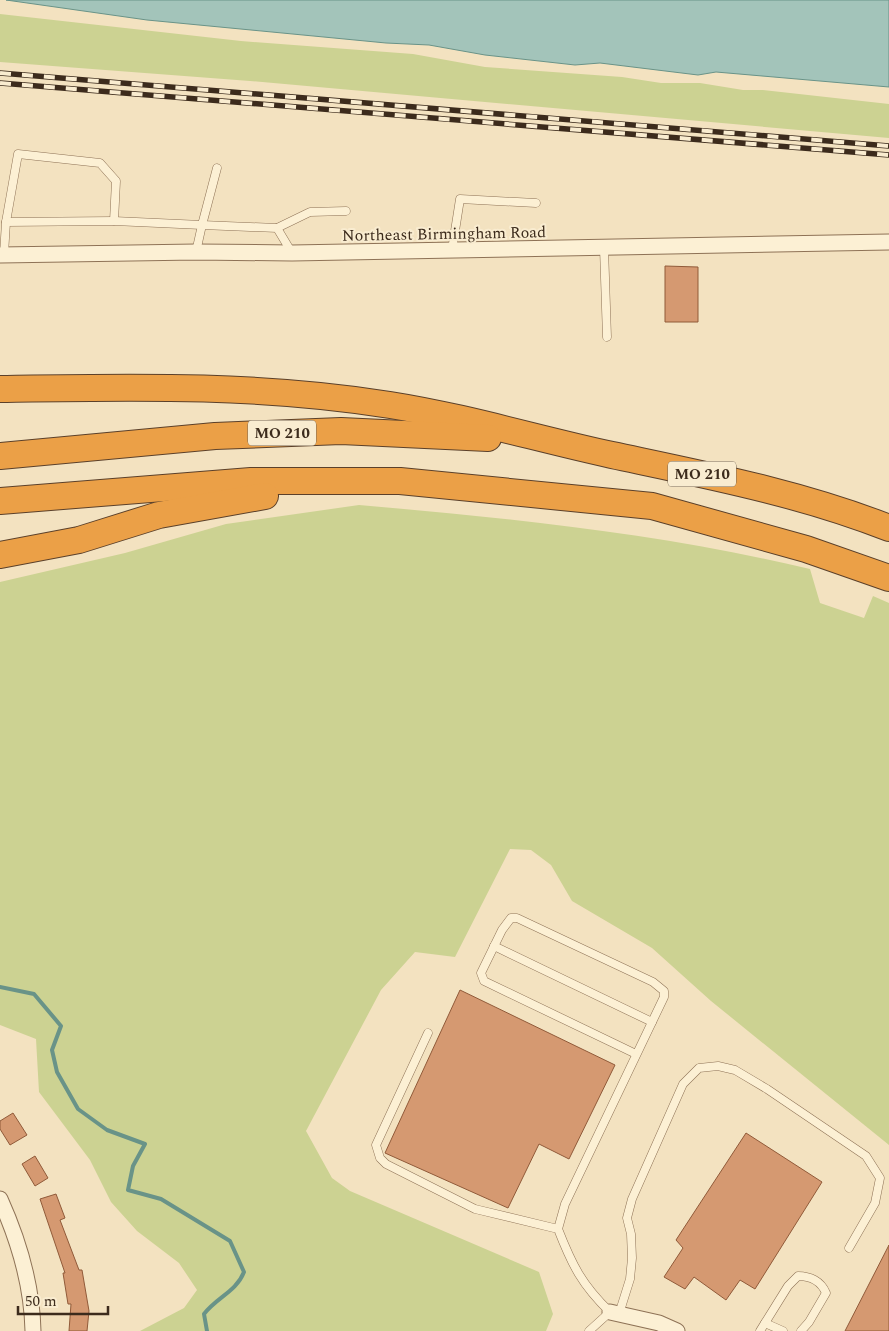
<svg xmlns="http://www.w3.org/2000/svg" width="889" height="1331" font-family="Spectral,serif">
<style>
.green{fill:#ccd292}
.water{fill:#a3c4ba;stroke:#699388}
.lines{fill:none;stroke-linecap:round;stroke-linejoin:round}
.stream{stroke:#699388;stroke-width:4}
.building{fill:#d59971;stroke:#905a39}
.service-casing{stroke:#8e7256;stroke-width:9}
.minor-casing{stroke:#8e7256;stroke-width:17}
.motorway-casing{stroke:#5b402a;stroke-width:28}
.service{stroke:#fcf0d4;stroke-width:8}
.minor{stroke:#fcf0d4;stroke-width:15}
.motorway{stroke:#eba047;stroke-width:26}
.rail-casing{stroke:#3c2b1c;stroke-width:5.5}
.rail{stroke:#f9ecd0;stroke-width:4;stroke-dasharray:11;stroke-linecap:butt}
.labels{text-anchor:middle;stroke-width:4;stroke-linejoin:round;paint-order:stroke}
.shield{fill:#f9ecd0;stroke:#756552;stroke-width:1}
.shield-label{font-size:15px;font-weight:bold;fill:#3c2b1c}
.street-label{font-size:16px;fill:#3c2b1c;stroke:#f9ecd0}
</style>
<rect width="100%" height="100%" fill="#f3e2c0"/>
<g class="green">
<polygon points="0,14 241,41 413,54 485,67 622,77 661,83 700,83 743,90 763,90 889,104 889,138 250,81 0,62"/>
<path d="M359,505c151,13 304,29 451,64l10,34 44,15 9,-22 16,7v542l-178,-144 -59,-53 -80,-47 -21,-36 -20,-15 -21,-1 -55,108 -40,-5 -34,38 -75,141 26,47 18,13 189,81 14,42 -7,17h-406l44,-23 13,-18 -18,-27 -42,-32 -26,-29 -21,-42 -51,-68 -3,-53 -36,-14v-443l125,-29 101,-29z"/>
</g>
<polygon class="water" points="6,0 889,0 889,87 716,72 698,75 600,63 575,65 485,55 429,45 386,43 147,20"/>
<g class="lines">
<path class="stream" d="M0,987l34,7 27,32 -9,24 5,22 21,37 29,21 38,14 -12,22 -5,24 33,9 69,42 14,31c-8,20 -27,25 -40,42l3,17"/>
</g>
<g class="building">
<polygon points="665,266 698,267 698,322 665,322"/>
<polygon points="460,990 615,1065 569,1159 539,1144 508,1208 385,1153"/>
<polygon points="13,1113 27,1135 10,1145 0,1129 0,1121"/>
<polygon points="746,1133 822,1182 755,1289 740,1280 726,1300 694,1277 685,1289 664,1277 683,1248 676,1240"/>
<polygon points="35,1156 48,1178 35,1186 22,1164"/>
<polygon points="56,1194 65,1218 60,1220 79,1270 82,1270 89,1311 87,1331 69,1331 71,1304 68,1304 63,1273 65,1273 40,1199"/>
<polygon points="889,1245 889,1331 845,1331"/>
</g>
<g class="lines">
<defs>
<g id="service">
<polyline points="6,222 18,154 100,163 116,181 114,221"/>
<polyline points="277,228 310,212 346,211"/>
<polyline points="604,248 607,337"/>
<polyline points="452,250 460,199 536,203"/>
<polyline points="196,252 202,225 277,228 292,253"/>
<polyline points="4,254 6,222 114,221 202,225 217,168"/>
<polyline points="494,946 652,1022"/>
<path d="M428,1033l-52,112 4,13 6,6 89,45 83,20c14,36 24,56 52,83l-21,19"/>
<polyline points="558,1229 565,1204 664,997 664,991 653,982 517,918 511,918 502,930 481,973 484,981 636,1054"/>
<polyline points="619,1314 630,1279 632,1258 631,1234 627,1218 632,1199 683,1084 699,1068 718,1066 735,1070 767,1089 866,1156 880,1178 875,1203 849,1248"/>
<polyline points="765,1323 783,1331"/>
<path d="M760,1331l28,-45 10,-10c12,0 23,5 28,17l-17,29 -8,9"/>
</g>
<g id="minor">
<polyline points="0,255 196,252 292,253 889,242"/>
<path d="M0,1199c19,42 32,85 33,132"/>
<polyline points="610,1312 659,1323 677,1331"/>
</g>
<g id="motorway">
<path d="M0,389c131,-2 261,-5 390,16 76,12 148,34 222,50 94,20 188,38 277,73"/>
<polyline points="0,456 215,436 341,431 488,438"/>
<polyline points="0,501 251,481 400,481 652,506 806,549 889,578"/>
<polyline points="0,555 79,540 159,515 265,496"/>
</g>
</defs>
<use href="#service" class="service-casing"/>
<use href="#minor" class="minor-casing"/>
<use href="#motorway" class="motorway-casing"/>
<use href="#service" class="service"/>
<use href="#minor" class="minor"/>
<use href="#motorway" class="motorway"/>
<defs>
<g id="rail">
<polyline points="0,73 889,146"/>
<polyline points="0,83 889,155"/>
</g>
</defs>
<use href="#rail" class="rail-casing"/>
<use href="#rail" class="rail"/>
</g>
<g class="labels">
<g class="shield">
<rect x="248" y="420.5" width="68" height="25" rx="4"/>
<rect x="668" y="461.5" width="68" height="25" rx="4"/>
</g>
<g class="shield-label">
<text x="282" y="438">MO 210</text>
<text x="702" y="479">MO 210</text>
</g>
<g class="street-label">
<text transform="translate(444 233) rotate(-1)" y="6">Northeast Birmingham Road</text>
</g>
</g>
<path d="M18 1306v8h90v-8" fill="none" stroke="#3c2b1c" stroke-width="2.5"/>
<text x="25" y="1306" font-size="15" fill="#3c2b1c" stroke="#f9ecd0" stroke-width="4" paint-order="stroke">50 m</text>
</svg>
